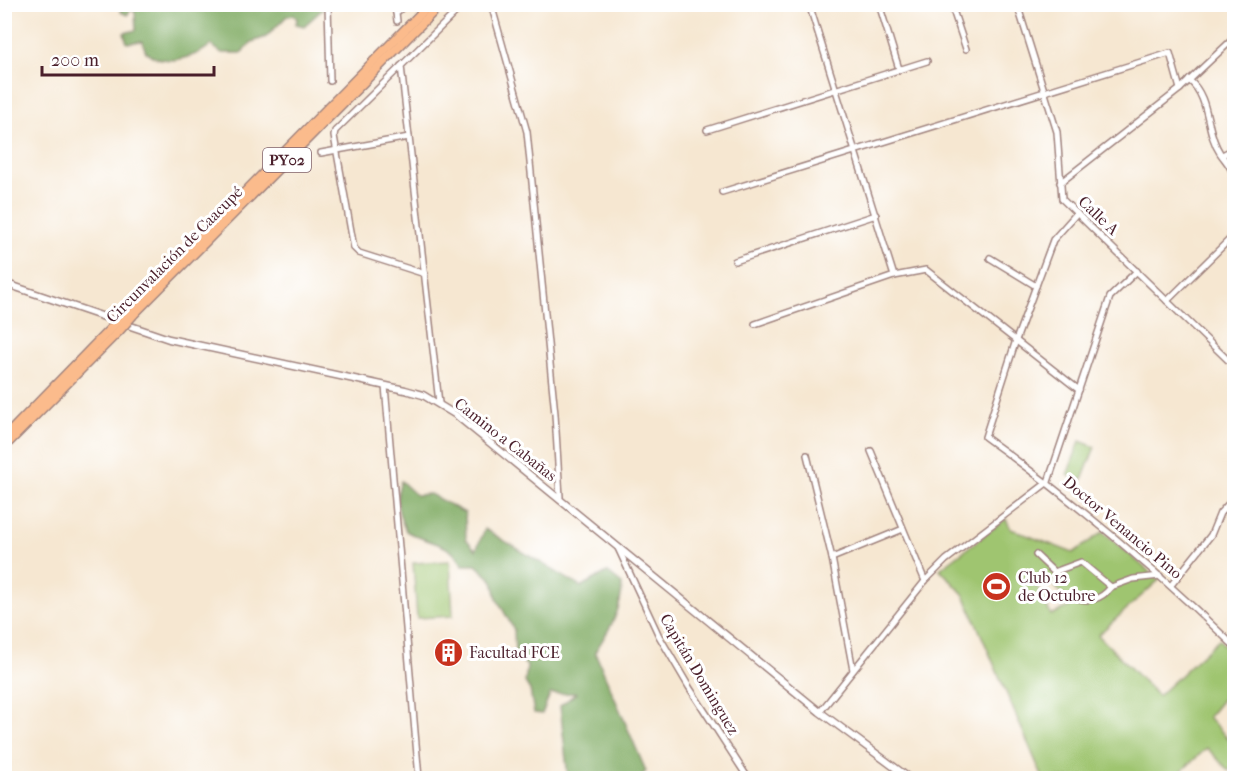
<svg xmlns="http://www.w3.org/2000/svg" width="1239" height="783" font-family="'IM FELL French Canon',serif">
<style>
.green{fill:#9fc570;stroke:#74724e;stroke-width:1.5;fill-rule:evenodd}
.forest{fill:#7faa62;stroke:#646446;stroke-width:1.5}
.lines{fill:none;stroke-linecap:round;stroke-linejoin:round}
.minor-casing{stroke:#a0837e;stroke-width:8}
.tertiary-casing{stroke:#a0837e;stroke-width:9}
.trunk-casing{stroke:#a0837e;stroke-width:11}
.minor{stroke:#fff;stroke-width:5}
.tertiary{stroke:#fff;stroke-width:6}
.trunk{stroke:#fbbb8c;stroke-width:8}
.trunk-bridge-casing{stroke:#a0837e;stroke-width:11;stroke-linecap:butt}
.trunk-bridge{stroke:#fbbb8c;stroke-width:8}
.labels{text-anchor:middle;stroke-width:6;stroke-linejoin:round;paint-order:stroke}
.shield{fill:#fff;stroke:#80626b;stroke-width:1.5}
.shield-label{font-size:15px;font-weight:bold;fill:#4a1f2b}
.street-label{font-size:16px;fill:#4a1f2b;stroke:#fff}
.poi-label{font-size:16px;fill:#4a1f2b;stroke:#fff;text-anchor:start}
</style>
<rect width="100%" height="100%" fill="#fff"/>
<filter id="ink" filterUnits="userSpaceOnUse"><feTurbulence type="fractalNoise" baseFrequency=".0167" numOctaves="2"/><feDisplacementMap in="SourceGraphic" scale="12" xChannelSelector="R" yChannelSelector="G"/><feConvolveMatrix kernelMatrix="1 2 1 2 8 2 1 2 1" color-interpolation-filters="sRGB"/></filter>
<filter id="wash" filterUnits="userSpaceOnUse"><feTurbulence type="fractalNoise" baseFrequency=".008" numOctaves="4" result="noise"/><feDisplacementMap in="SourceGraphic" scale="24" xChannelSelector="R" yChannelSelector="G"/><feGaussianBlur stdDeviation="1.35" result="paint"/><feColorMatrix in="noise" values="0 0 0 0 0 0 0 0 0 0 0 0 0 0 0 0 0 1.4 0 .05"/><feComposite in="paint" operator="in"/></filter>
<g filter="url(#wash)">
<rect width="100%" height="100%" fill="#f6e7d1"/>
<g class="green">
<polygon points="1080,441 1095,447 1082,480 1067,475"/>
<path d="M1006,519l5,10 62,24 30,-21 56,48 -61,55 60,61 61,-57 15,17v29l-26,32 26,28v21l-5,5 -22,-23 -29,26 -25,4h-110l-79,-183 -24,-26zM1042,572l30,33 -1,1 -20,9 -18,-37z"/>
<polygon points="450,561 453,616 417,618 413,563"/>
</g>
<g class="forest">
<path d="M323,5v4l-19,17 -8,-2 1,-5 -3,-4 -7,1 -21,21 -14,5 -11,11h-19l-11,-8c-16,13 -47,22 -65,7l-4,-11 -15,2 -3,-10 12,-3 -1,-17 -3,-4 -5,6 -6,-3 -2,-7z"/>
<path d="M401,481l15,14 14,-1 35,19 1,26 10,11 9,-21 96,58 26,-15 15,12c0,27 -13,46 -27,68l51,119 -6,7h-72l-8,-72 16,-13 -26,1 -8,20 -8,-1 -4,-23 -5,-8 2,-16 -12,-12 -1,-24 -17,-31 -4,-18 -17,-16h-13c-15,-25 -34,-20 -57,-34 -8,-17 -12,-32 -5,-50z"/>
</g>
</g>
<g filter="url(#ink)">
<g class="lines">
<defs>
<g id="minor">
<polyline points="328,4 330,81"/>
<polyline points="395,4 397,21"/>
<polyline points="491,4 527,132 555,414 560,497"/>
<polyline points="809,4 894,276"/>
<polyline points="879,4 899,69"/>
<polyline points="951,4 966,49"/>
<polyline points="1017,4 1057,132 1062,199 1234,366"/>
<polyline points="396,13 406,4"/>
<polyline points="401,66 439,403"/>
<path d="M1189,80c22,18 16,51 31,73 6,9 11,12 14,24"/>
<polyline points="707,130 927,61"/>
<polyline points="321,153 409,137"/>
<polyline points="1222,155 1234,149"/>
<polyline points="1060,183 1180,89 1234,38"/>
<polyline points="722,192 1170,53 1180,89"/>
<path d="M1077,213l-24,27 -37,100 -31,97c89,64 172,133 249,209"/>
<polyline points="990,258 1036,286"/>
<polyline points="735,261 876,215"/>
<polyline points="425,274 359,253 354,248 334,136 335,131 464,4"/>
<polyline points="1167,301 1234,235"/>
<polyline points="755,324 894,276 926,270 1079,390"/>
<polyline points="385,386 419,778"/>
<polyline points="871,451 925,581"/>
<polyline points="807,455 832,558 853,670"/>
<polyline points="618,548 659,636 689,687 748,778"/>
<polyline points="1036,555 1054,572 1081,562 1111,587 1133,579 1160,576"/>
<polyline points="832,558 903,529"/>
<polyline points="1172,584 1211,535 1220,513 1234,498"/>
<path d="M1072,597c17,5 28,4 39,-10"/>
<polyline points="820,712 925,581 946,560 1048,482 1110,297 1137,271"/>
<polyline points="1231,778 1234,775"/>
</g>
<polyline id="tertiary" points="4,283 169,339 405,390 423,395 456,415 820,712 909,778"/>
<g id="trunk">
<polyline points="128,311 430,4"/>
<polyline points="133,315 441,4"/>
<polyline points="4,438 112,327"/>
<polyline points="4,447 118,332"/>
</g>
</defs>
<use href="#minor" class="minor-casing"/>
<use href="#tertiary" class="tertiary-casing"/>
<use href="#trunk" class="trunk-casing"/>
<use href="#minor" class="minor"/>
<use href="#tertiary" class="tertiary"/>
<use href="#trunk" class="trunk"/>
<defs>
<g id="trunk-bridge">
<polyline points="112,327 128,311"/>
<polyline points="118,332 133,315"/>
</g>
</defs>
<use href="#trunk-bridge" class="trunk-bridge-casing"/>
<use href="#trunk-bridge" class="trunk-bridge"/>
</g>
</g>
<defs>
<symbol id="stadium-disc" viewBox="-11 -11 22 22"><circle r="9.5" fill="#c8321e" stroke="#fff"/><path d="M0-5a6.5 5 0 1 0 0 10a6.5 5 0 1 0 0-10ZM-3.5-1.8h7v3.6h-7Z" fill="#fff"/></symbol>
<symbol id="building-disc" viewBox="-11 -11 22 22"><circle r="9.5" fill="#c8321e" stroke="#fff"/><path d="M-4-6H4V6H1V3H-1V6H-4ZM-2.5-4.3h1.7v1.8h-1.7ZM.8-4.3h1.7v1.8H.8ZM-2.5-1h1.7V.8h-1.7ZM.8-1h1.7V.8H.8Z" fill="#fff"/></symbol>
</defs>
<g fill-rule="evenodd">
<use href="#stadium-disc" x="980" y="570" width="33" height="33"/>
<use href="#building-disc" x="432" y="636" width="33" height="33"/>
</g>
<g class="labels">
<rect class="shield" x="263" y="148" width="48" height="24" rx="4.5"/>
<g class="shield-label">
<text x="287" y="165">PY02</text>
</g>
<g class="street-label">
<text transform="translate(1099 215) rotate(43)" y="6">Calle A</text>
<text transform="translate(174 254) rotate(-45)" y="6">Circunvalación de Caacupé</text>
<text transform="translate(506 439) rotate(38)" y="6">Camino a Cabañas</text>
<text transform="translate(1123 527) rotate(40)" y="6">Doctor Venancio Pino</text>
<text transform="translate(700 674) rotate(59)" y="6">Capitán Dominguez</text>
</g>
<g class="poi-label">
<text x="1018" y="583">Club 12<tspan x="1018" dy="18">de Octubre</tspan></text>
<text x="469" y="658">Facultad FCE</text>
</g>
</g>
<rect width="1239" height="783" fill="none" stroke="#fff" stroke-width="24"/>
<path d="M42 66v9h172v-9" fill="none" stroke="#4a1f2b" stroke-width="3"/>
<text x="51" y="66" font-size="18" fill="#4a1f2b" stroke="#ffffff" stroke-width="4.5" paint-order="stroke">200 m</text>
</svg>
